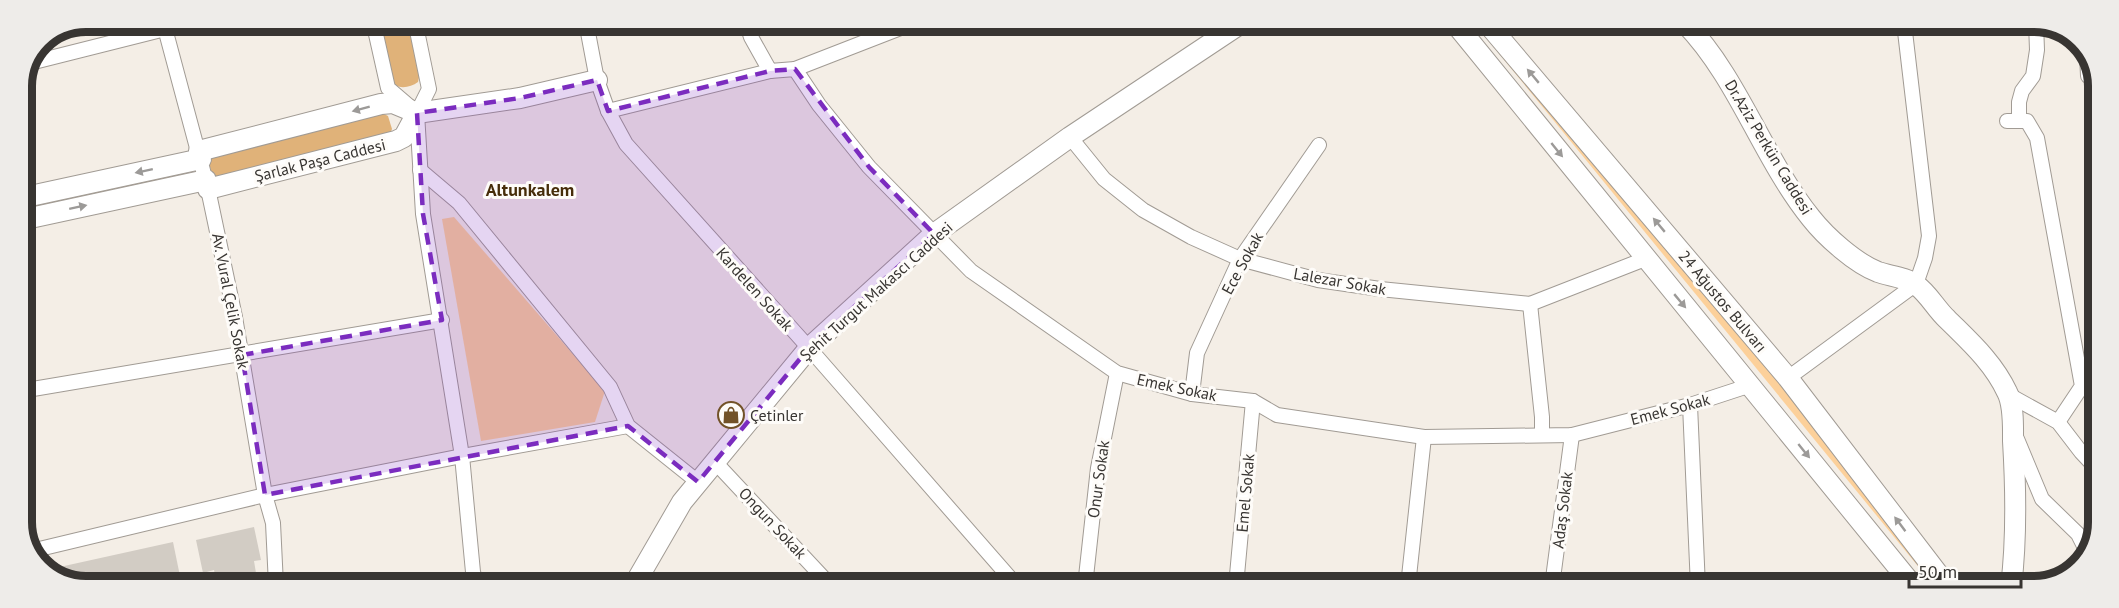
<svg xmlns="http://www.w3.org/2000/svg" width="2119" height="608" font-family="'PT Sans',sans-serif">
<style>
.green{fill:#fcd09a}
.forest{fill:#e0b279}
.building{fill:#d2ccc4}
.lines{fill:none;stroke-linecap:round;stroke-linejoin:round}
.street-casing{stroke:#a19b94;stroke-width:16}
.secondary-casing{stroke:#a19b94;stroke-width:22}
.street{stroke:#fff;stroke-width:14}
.secondary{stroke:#fff;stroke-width:20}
.oneway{fill:#9c9a98}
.marked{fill:#7b2cbf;fill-opacity:0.2;stroke:#7b2cbf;stroke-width:4.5;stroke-dasharray:12 8;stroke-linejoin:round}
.labels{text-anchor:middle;stroke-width:6;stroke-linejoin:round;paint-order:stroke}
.street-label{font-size:16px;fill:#383532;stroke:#fefcf9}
.poi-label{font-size:16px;fill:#383532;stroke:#fefcf9;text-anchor:start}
.neighbourhood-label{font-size:18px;font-weight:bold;fill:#462d0a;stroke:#fefcf9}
.rim{fill:none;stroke:#383532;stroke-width:8}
</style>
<rect width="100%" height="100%" fill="#f4eee6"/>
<g class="green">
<polygon points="1474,23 1486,23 1948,587 1935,587"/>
<polygon points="185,170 187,176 21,212 21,206"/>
<polygon points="454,217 605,391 595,422 481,441 442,219"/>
</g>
<g class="forest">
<path d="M379,21h30l11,52 -2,9c-7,5 -16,7 -24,3z"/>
<path d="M380,112l8,4 4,13 -2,5 -169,44c-9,-2 -10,-6 -12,-15l4,-9z"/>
</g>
<g class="building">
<polygon points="254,527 261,560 254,561 258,585 217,585 214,570 203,573 196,540"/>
<polygon points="173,542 181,581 160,585 70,585 46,570"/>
</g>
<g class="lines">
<defs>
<g id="street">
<polyline points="163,21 208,189 235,317 265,495 273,523 276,585"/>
<polyline points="373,21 388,88 409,106"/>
<polyline points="415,21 429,89 417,113 423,214 462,456 473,572 477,585"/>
<polyline points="586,22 597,80 608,111 626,144 809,348 1017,586"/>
<polyline points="746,22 751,37 770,71 795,69 819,105 869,167 971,271 1117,373 1192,394 1253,401 1277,415 1424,437 1572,435 1690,405 1751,385"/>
<polyline points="2087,54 2088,76"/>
<polyline points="30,63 197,21"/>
<polyline points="795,69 916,22"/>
<polyline points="608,111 770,71"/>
<polyline points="2007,121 2027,121 2037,138 2082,386 2058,422"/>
<polyline points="2019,121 2019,102 2022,91 2033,76 2037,50 2036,23"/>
<polyline points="1070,137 1104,179 1143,210 1191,237 1240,259 1318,280 1380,289 1530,304 1645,259"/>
<polyline points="420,170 459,203 610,387 628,426 698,482"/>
<polyline points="1530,304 1542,417 1542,434"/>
<polyline points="1788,378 1916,284 1925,258 1929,236 1904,23"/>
<polyline points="21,391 442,320"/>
<polyline points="1192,394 1197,353 1240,259 1319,145"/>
<polyline points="2009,395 2058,422 2081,452 2096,468"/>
<polyline points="1690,405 1698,587"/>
<polyline points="2017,439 2042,499 2078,534 2087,552"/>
<polyline points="715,462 831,586"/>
<polyline points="31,551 265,495 462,456 628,426"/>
<polyline points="1085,586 1098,468 1117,373"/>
<polyline points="1236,586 1253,401"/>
<polyline points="1408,586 1424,437"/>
<polyline points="1552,586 1572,435"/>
</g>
<g id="secondary">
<polyline points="1454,22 1914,587"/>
<polyline points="1487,23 1788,378 1948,587"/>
<path d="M1685,23c54,56 77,134 126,195 15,19 44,45 67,54 11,4 28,5 38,13 12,8 20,24 31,34 22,22 46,43 60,73 7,13 6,35 6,49 3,49 4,97 -2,146"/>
<polyline points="199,151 381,104 393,103 417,113 520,98 597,80"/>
<polyline points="208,189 396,141 404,137 417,113"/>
<polyline points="21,198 201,159"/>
<polyline points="21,220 206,180"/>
<polyline points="634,585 682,502 809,348 934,234 1070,137 1243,22"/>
</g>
</defs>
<use href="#street" class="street-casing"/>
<use href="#secondary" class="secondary-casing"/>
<use href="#street" class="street"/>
<use href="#secondary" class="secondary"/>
</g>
<defs><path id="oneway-solid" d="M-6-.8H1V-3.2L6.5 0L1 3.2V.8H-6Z" transform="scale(1.5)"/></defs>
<g class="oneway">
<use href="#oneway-solid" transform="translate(1533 76) rotate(-130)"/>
<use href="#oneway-solid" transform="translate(361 109) rotate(165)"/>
<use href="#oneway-solid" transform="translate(1557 150) rotate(51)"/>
<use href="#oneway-solid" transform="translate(144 171) rotate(168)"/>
<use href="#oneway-solid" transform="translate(78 207) rotate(-12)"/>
<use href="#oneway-solid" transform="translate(1659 225) rotate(-130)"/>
<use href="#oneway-solid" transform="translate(1680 301) rotate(50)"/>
<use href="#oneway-solid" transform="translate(1804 451) rotate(51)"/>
<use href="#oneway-solid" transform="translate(1900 524) rotate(-127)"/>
</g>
<path class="marked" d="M795,69l74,98 65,67 -125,114 -111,134 -70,-56 -363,69 -23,-140 200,-35 -19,-106 -6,-101 103,-15 77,-18 11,31 162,-40z"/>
<defs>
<symbol id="shop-ring" viewBox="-11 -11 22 22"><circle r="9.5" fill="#fefcf9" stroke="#725228" stroke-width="1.5"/><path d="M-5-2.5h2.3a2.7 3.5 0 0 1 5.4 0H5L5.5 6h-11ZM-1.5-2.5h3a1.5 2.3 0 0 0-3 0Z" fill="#725228"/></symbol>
</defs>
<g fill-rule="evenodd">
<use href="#shop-ring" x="716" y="400" width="30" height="30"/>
</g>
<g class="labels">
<g class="street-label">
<text transform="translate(1769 147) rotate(59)" y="6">Dr.Aziz Perkün Caddesi</text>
<text transform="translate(320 160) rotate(-14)" y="6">Şarlak Paşa Caddesi</text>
<text transform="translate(1242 263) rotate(-61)" y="6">Ece Sokak</text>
<text transform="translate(1340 281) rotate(10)" y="6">Lalezar Sokak</text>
<text transform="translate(755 289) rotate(48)" y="6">Kardelen Sokak</text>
<text transform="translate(876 291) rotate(-42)" y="6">Şehit Turgut Makascı Caddesi</text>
<text transform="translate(231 301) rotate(79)" y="6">Av. Vural Çelik Sokak</text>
<text transform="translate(1723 301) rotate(50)" y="6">24 Ağustos Bulvarı</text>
<text transform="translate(1177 387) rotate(12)" y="6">Emek Sokak</text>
<text transform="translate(1670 409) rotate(-15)" y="6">Emek Sokak</text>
<text transform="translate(1098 479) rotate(-82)" y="6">Onur Sokak</text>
<text transform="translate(1245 493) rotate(-85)" y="6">Emel Sokak</text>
<text transform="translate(1562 510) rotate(-83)" y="6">Adaş Sokak</text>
<text transform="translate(773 523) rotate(47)" y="6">Ongun Sokak</text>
</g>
<g class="poi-label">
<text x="750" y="421">Çetinler</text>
</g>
<g class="neighbourhood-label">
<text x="530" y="196">Altunkalem</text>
</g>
</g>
<path d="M0 0H2119V608H0ZM86 32H2034A54 54 0 0 1 2088 86V522A54 54 0 0 1 2034 576H86A54 54 0 0 1 32 522V86A54 54 0 0 1 86 32Z" fill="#eeece9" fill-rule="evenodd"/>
<path class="rim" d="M86 32H2034A54 54 0 0 1 2088 86V522A54 54 0 0 1 2034 576H86A54 54 0 0 1 32 522V86A54 54 0 0 1 86 32Z"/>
<path d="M1909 578v9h112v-9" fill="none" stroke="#383532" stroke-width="3"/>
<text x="1918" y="578" font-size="18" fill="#383532" stroke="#fefcf9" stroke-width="4.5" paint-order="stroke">50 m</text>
</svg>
